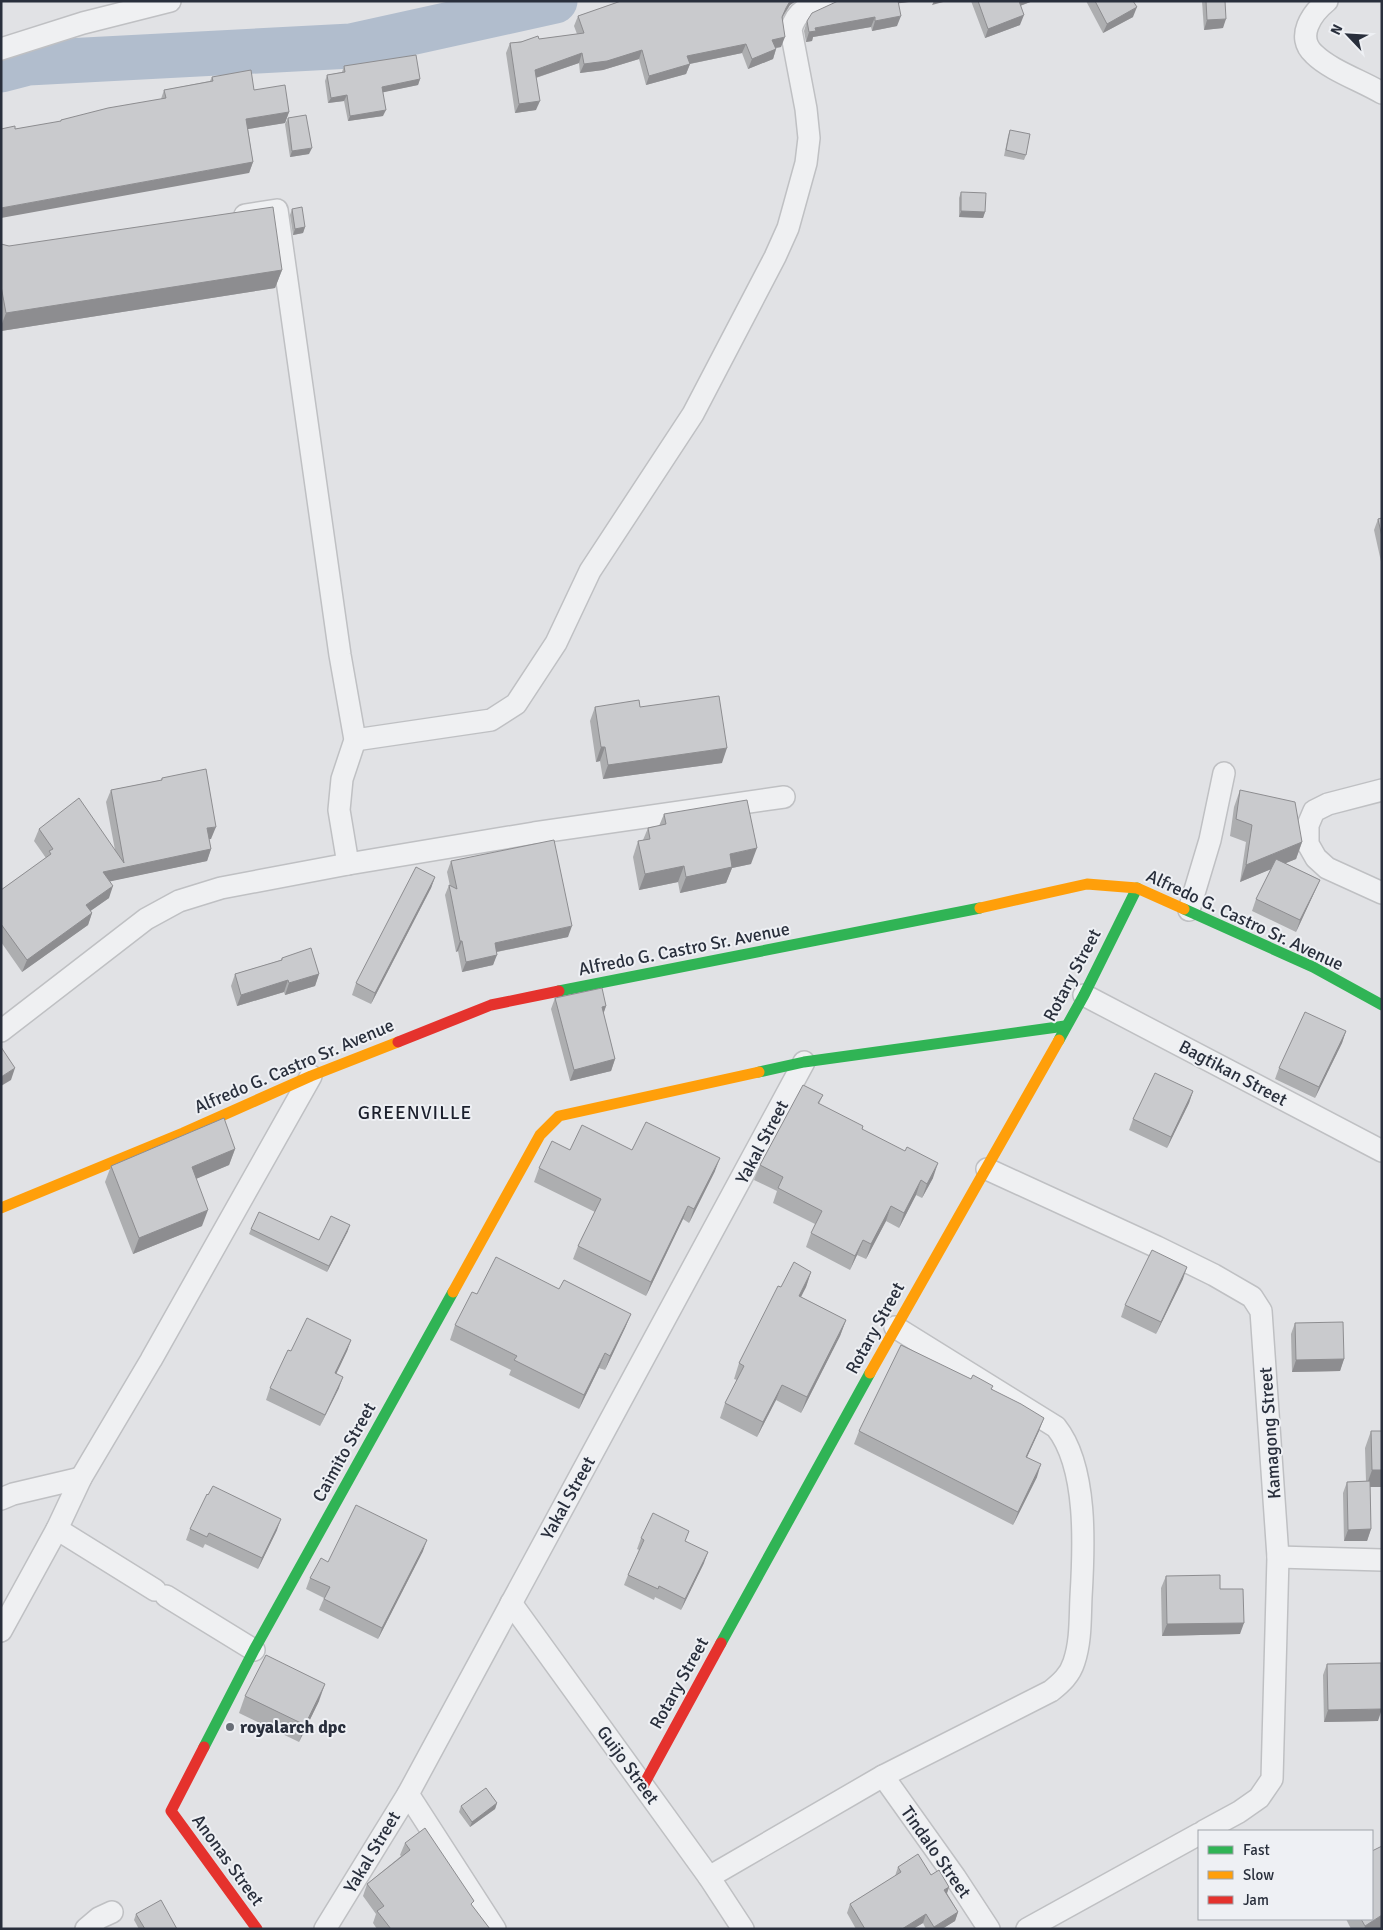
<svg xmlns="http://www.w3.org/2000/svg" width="1383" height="1930" font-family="Signika,sans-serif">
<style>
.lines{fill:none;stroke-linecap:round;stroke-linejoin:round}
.river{stroke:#b1bdcd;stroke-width:45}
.street-casing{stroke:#bfc0c3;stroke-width:24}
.street{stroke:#eff0f2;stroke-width:21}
.fast{stroke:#30b455;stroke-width:11}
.slow{stroke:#ff9f0a;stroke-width:11}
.jam{stroke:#e5322d;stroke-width:11}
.wall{fill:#adaeb0}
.shaded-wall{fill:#8d8d90}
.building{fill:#c9cacd;stroke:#8d8d90}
.poi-dot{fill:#696e77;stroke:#eef0f4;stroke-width:2}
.labels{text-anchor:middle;stroke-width:4;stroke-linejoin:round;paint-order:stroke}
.street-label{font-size:18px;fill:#292f3c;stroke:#eef0f4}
.poi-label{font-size:18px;font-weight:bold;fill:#292f3c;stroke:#eef0f4;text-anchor:start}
.neighbourhood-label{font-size:19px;letter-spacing:1px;fill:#1c202d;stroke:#eef0f4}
</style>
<rect width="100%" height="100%" fill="#e1e2e5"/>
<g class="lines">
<polyline class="river" points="1,70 28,63 351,46 555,1"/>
<defs>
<g id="street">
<path d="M1327,1c-15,12 -32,36 -13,53 16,16 48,27 68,39"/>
<polyline points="1,49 83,23 170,1"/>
<polyline points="245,215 277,210 340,655 355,740 342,779 339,810 348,864"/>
<path d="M355,740l136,-20 25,-16 40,-61 34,-72 103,-157 82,-157 13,-29 18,-65 3,-25 -3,-29 -15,-79c5,-20 18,-24 36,-29"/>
<polyline points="1382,790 1328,804 1314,811 1308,825 1308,844 1316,858 1327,868 1382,893"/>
<polyline points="1189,910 1210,840 1224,773"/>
<polyline points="1084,995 1382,1151"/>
<polyline points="1,1031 146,919 179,901 221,888 348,864 534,833 784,797"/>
<polyline points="987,1169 1157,1247 1214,1275 1252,1297 1261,1311 1278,1557 1272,1779 1259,1798 1239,1812 1204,1831"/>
<polyline points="1,1499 13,1494 81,1478"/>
<polyline points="57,1529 155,1590"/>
<polyline points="1278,1557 1382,1560"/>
<polyline points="166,1596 254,1650"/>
<polyline points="511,1603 709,1877 743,1929"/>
<polyline points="1,1631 57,1529 81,1478 151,1360 311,1076"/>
<polyline points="883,1776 955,1877 989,1929"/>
<polyline points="408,1794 495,1929"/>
<path d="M709,1877l174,-101 168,-85c10,-8 19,-16 23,-29 7,-21 6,-43 7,-65 3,-49 7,-130 -25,-170l-161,-100"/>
<polyline points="86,1929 99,1918 112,1912"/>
<polyline points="325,1929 408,1794 804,1062"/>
<polyline points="1027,1929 1199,1834"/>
</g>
</defs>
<use href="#street" class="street-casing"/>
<use href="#street" class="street"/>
<g class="fast">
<polyline points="1184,909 1313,967 1382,1005"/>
<polyline points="559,991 980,908"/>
<polyline points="1059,1040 1084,995 1137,888"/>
<polyline points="759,1072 804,1062 1065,1026"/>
<polyline points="721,1643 870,1373"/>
<polyline points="204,1747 254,1650 453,1292"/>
</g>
<g class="slow">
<polyline points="980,908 1087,884 1137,888 1184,909"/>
<polyline points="1,1208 183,1133 311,1076 398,1042"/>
<polyline points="453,1292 540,1135 559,1116 759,1072"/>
<polyline points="870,1373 1059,1040"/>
</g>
<g class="jam">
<polyline points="398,1042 491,1005 559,991"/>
<polyline points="204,1747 171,1811 257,1929"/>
<polyline points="643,1786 721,1643"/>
</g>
</g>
<g class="wall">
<polygon points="619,1 796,1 790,5 783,17 781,47 775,48 776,49 773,59 748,69 742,53 690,64 686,74 646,85 639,59 603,70 580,73 579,63 536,78 536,110 515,113 506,53 510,43 577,34 574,26 578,16 619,2"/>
<polygon points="838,1 917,1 898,3 897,26 872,31 871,27 813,37 812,41 806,42 804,31 807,21"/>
<polygon points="971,1 1033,1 1020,6 1020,25 985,38"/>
<polygon points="1086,1 1133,1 1133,17 1103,33"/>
<polygon points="1202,1 1225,1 1223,28 1204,30"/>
<polygon points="344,66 420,79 418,85 383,92 383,116 348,121 344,101 328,103 325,81 327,75 342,72"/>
<polygon points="212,77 254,90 289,112 285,123 248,129 253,162 249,173 15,129 60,122 61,120 161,99 164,90 210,81"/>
<polygon points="288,118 309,154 290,157 285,124"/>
<polygon points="1010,130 1026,155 1024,160 1004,156 1008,136"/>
<polygon points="961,192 985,212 983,218 959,217 959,198"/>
<polygon points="292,209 305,227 303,233 293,235 290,215"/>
<polygon points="1,244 9,246 282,270 275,288 1,331"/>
<polygon points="1382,518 1382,566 1374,530 1378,519"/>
<polygon points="595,707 640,707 722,763 603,779 600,761 596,762 590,721"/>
<polygon points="162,778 211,839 209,839 211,849 207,861 110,881 109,898 90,911 92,913 88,925 22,972 1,942 1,890 46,858 34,841 39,829 115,850 106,802 111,790 161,780"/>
<polygon points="1240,790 1302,842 1296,859 1285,863 1320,880 1315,891 1296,932 1252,911 1256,899 1271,869 1240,882 1246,842 1230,836 1234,807"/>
<polygon points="664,814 751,864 732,868 726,883 680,893 678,882 639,890 633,857 638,841 643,840 648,828 659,826"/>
<polygon points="451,861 568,937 497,952 493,965 462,972 458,951 456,952 445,895 449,885 450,886 447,872"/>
<polygon points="435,877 431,888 371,1004 352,995 356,983"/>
<polygon points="282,958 319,974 315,986 285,995 284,992 237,1006 231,986 235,974 281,960"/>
<polygon points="555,998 606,1006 603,1014 615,1059 611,1071 570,1081 551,1009"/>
<polygon points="1346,1031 1342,1043 1315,1098 1275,1079 1279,1068"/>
<polygon points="1193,1091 1189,1103 1167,1148 1129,1130 1133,1119"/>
<polygon points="823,1095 819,1104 862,1129 933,1178 922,1198 916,1195 899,1228 886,1221 866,1259 857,1255 850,1270 806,1247 811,1233 815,1224 773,1203 777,1191 754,1180 760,1165"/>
<polygon points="235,1149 229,1165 196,1179 202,1226 133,1254 105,1182 111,1166"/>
<polygon points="570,1150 632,1150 715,1171 689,1223 683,1219 646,1296 573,1259 578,1246 595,1212 534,1182 539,1168"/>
<polygon points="251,1229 319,1240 348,1231 327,1272 249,1234"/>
<polygon points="811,1272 806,1287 801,1297 846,1320 840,1336 801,1413 776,1400 757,1437 720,1418 725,1403 737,1380 734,1379 739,1363 781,1287"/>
<polygon points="1183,1279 1156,1334 1121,1317 1125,1305"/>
<polygon points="559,1289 631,1314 625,1328 605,1370 599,1368 579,1409 509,1375 511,1370 450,1340 455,1325 477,1294"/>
<polygon points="1295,1323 1344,1359 1340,1371 1292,1372 1291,1334"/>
<polygon points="351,1340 347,1351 336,1374 339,1388 320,1426 266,1400 270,1388 291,1351"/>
<polygon points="992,1389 1039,1431 1027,1457 1037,1477 1013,1525 854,1444 859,1431"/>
<polygon points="1371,1431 1382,1431 1370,1487 1371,1529 1367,1541 1344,1541 1343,1493 1347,1482 1366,1481 1365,1448"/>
<polygon points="190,1529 277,1530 258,1569 205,1544 203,1548 186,1540"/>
<polygon points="641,1538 686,1541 704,1563 681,1610 655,1597 654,1600 624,1585 628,1575 639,1550 637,1549"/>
<polygon points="423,1551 378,1639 319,1610 324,1598 306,1589 310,1578 328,1562"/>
<polygon points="1166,1576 1220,1589 1240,1634 1162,1636 1161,1588"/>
<polygon points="1327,1664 1378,1721 1324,1722 1323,1675"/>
<polygon points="245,1696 319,1701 299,1742 239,1713"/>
<polygon points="497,1803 495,1809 470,1827 459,1812 461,1806"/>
<polygon points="405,1843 472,1906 490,1929 377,1929 373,1923 376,1914 363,1896 367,1884 401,1856 400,1855"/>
<polygon points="898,1867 931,1875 949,1887 947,1893 958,1912 955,1921 942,1929 926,1929 923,1923 913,1929 856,1929 847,1913 850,1904 895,1876"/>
<polygon points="136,1914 177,1929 139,1929 134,1920"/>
<polygon points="1346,1919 1372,1919 1382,1928 1351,1929"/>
</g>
<g class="shaded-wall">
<polygon points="790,1 796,1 790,5 782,17 786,8"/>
<polygon points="894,1 917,1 893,4"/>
<polygon points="934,1 947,1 932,5"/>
<polygon points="1017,1 1033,1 1014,8"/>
<polygon points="1137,7 1133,17 1103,33 1107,24"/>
<polygon points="1024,15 1020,25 985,38 988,29"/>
<polygon points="901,16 897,26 872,31 875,21"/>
<polygon points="875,17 871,27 813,37 812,41 806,42 809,32 815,28"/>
<polygon points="1226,19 1223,28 1204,30 1207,20"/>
<polygon points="785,37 781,47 769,49 772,40"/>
<polygon points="746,44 742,53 684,65 687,56"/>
<polygon points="776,49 773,59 748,69 752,59"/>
<polygon points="642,50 639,59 603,70 580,73 584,64"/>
<polygon points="582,53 579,63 532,79 535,70"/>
<polygon points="690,64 686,74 646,85 649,76"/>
<polygon points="420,79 418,85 380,93 382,87"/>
<polygon points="347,95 344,101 328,103 331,98"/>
<polygon points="540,101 536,110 515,113 519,104"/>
<polygon points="386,110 383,116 348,121 350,116"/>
<polygon points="289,112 285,123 242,130 246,119"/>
<polygon points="312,148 309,154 290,157 292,151"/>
<polygon points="253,162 249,173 1,218 1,208"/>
<polygon points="961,211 985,212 983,218 959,217"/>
<polygon points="305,227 303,233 293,235 295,229"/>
<polygon points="282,270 275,288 1,331 1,326 6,313"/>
<polygon points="601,747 605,747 600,761 596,762"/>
<polygon points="727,748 722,763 603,779 608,765"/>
<polygon points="216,827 211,839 203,840 207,828"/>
<polygon points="1302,842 1296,859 1240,882 1246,865"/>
<polygon points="757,848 751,864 732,868 726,883 680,893 686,877 730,854"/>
<polygon points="211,849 207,861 98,884 103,872"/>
<polygon points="684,866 678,882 639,890 645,874"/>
<polygon points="435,877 431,888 371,1004 375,993"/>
<polygon points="1320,880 1315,891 1296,932 1300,920"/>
<polygon points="113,886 109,898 82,917 86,905"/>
<polygon points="92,913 88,925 22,972 27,960"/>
<polygon points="572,926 568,937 491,953 495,943"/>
<polygon points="460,941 462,941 458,951 456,952"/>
<polygon points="497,955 493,965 462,972 466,962"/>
<polygon points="319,974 315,986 285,995 289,983"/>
<polygon points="288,980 284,992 237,1006 241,995"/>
<polygon points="606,1006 602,1018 602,1007"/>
<polygon points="1346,1031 1342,1043 1315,1098 1319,1087"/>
<polygon points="615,1059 611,1071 570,1081 574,1070"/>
<polygon points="15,1068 11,1080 1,1086 1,1077"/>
<polygon points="1193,1091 1189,1103 1167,1148 1171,1137"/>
<polygon points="235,1149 229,1165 186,1183 192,1167"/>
<polygon points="720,1158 715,1171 689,1223 694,1209"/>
<polygon points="938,1163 933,1178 922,1198 927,1184"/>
<polygon points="921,1180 916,1195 899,1228 904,1213"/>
<polygon points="688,1206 683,1219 646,1296 651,1282"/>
<polygon points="891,1206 886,1221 866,1259 871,1244"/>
<polygon points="208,1210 202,1226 133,1254 139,1238"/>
<polygon points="350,1225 348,1231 327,1272 329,1266"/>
<polygon points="863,1240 857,1255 850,1270 855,1256"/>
<polygon points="1187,1267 1183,1279 1156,1334 1161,1322"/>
<polygon points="811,1272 806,1287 793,1312 799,1296"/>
<polygon points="631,1314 625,1328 605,1370 610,1356"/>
<polygon points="846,1320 840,1336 801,1413 807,1397"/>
<polygon points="351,1340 347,1351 331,1385 335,1373"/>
<polygon points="605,1353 599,1368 579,1409 584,1395"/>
<polygon points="1344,1359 1340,1371 1292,1372 1296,1360"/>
<polygon points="343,1377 339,1388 320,1426 325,1415"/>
<polygon points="782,1385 776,1400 757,1437 763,1422"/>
<polygon points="1044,1418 1039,1431 1021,1470 1026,1457"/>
<polygon points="1041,1464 1037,1477 1013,1525 1018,1512"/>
<polygon points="1372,1470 1382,1470 1382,1487 1366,1487"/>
<polygon points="281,1519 277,1530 258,1569 262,1558"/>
<polygon points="1371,1529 1367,1541 1344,1541 1348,1530"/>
<polygon points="427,1540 423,1551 378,1639 382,1628"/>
<polygon points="708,1552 704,1563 681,1610 685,1599"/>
<polygon points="1244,1623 1240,1634 1162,1636 1167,1624"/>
<polygon points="325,1684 319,1701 299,1742 305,1725"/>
<polygon points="1382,1709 1378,1721 1324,1722 1328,1710"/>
<polygon points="497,1803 495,1809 470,1827 472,1822"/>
<polygon points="949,1887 946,1896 944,1890"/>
<polygon points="958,1912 955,1921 942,1929 933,1929 934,1927"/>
<polygon points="926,1914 923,1923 913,1929 902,1929"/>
<polygon points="1382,1915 1382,1928 1364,1929 1365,1926"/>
</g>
<g class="building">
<polygon points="621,1 790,1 786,8 782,17 785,37 772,40 776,49 752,59 746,44 687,56 690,64 649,76 642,50 607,61 584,64 582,53 535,70 540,101 519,104 510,43 521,42 538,36 539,39 584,33 578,16"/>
<polygon points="838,1 898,1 901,16 875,21 875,17 815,28 816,31 809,32 807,21 812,13"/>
<polygon points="978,1 1019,1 1024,15 988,29"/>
<polygon points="1095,1 1133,1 1137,7 1107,24"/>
<polygon points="1206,1 1225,1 1226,19 1207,20"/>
<polygon points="416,55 420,79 382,87 386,110 350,116 347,95 331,98 327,75 345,72 344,66"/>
<polygon points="251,70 254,90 285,85 289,112 246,119 253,162 1,208 1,129 15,126 15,129 61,121 61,120 108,108 166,98 164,90 213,81 212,77"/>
<polygon points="306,115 312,148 292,151 288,118"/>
<polygon points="1010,130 1030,134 1026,155 1006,150"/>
<polygon points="961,192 986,193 985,212 961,211"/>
<polygon points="273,207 282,270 6,313 1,286 1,244 9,246"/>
<polygon points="302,207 305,227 295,229 292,209"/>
<polygon points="1382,518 1382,537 1378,519"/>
<polygon points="719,696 727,748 608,765 605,747 601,747 595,707 639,700 640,707"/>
<polygon points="206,769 216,827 207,828 211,849 103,872 113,886 86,905 92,913 27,960 1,924 1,890 51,854 49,851 53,849 39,829 79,798 124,863 111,790 162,780 162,778"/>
<polygon points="1240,790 1295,802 1302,842 1246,865 1252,825 1236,819"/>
<polygon points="747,800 757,848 730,854 732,867 686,877 684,866 645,874 638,841 650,839 648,828 666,824 664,814"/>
<polygon points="554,840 572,926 495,943 497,955 466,962 462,941 460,941 449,885 457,889 451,861"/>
<polygon points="1276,859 1320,880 1300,920 1256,899"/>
<polygon points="416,867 435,877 375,993 356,983"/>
<polygon points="311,948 319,974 289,983 288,980 241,995 235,974 282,960 282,958"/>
<polygon points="602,988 606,1006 602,1007 615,1059 574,1070 555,998"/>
<polygon points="1305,1012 1346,1031 1319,1087 1279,1068"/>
<polygon points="1,1047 15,1068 1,1077"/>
<polygon points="1155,1073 1193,1091 1171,1137 1133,1119"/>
<polygon points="803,1085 823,1095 818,1103 863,1126 862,1129 905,1151 907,1147 938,1163 927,1184 921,1180 904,1213 891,1206 871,1244 863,1240 855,1256 811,1233 822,1211 778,1188 783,1177 760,1165"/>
<polygon points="224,1118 235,1149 192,1167 208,1210 139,1238 111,1166"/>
<polygon points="646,1122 720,1158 694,1209 688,1206 651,1282 578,1246 601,1199 539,1168 552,1141 570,1150 582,1125 632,1150"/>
<polygon points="259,1212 319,1240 331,1216 350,1225 329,1266 251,1229"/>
<polygon points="1152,1250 1187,1267 1161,1322 1125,1305"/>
<polygon points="496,1257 559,1289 564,1280 631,1314 610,1356 605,1353 584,1395 514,1360 517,1356 455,1325 472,1292 477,1294"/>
<polygon points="794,1262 811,1272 799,1296 846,1320 807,1397 782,1385 763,1422 725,1403 744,1366 739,1363 778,1286 781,1287"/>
<polygon points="307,1318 351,1340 335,1373 343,1377 325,1415 270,1388 288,1350 291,1351"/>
<polygon points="1343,1322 1344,1359 1296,1360 1295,1323"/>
<polygon points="901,1345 971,1379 973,1375 984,1381 993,1386 991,1389 1021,1404 1044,1418 1026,1457 1041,1464 1018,1512 859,1431"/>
<polygon points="1371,1431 1382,1431 1382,1470 1372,1470"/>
<polygon points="1370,1481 1371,1529 1348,1530 1347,1482"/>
<polygon points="213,1486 281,1519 262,1558 209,1533 207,1537 190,1529 207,1494 208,1495"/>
<polygon points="356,1505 427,1540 382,1628 324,1599 330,1587 310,1578 321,1558 328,1562"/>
<polygon points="653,1513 689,1531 685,1541 708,1552 685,1599 659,1586 658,1589 628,1575 644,1540 641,1538"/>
<polygon points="1220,1575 1220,1589 1243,1589 1244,1623 1167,1624 1166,1576"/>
<polygon points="266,1655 325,1684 305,1725 245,1696"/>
<polygon points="1381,1663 1382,1709 1328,1710 1327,1664"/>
<polygon points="486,1788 497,1803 472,1822 461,1806"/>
<polygon points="425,1828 474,1901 471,1904 490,1929 391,1929 377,1911 384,1906 367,1884 410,1850 405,1843"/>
<polygon points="1382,1846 1382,1915 1365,1926 1361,1919 1372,1919 1372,1851"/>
<polygon points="918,1854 931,1875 939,1870 949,1887 944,1890 958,1912 934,1927 926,1914 902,1929 865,1929 850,1904 901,1872 898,1867"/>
<polygon points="161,1900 177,1929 145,1929 136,1914"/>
</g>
<circle class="poi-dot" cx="230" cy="1727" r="5"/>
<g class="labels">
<g class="street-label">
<text transform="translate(1245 920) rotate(25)" y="6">Alfredo G. Castro Sr. Avenue</text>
<text transform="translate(684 949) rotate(-11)" y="6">Alfredo G. Castro Sr. Avenue</text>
<text transform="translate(1072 975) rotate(-62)" y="6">Rotary Street</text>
<text transform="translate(294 1066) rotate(-23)" y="6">Alfredo G. Castro Sr. Avenue</text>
<text transform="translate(1233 1073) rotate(28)" y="6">Bagtikan Street</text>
<text transform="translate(762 1142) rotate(-62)" y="6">Yakal Street</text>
<text transform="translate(875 1328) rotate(-61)" y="6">Rotary Street</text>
<text transform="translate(1270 1433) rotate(-94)" y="6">Kamagong Street</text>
<text transform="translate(344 1452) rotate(-61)" y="6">Caimito Street</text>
<text transform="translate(568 1498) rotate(-61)" y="6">Yakal Street</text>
<text transform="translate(679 1683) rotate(-61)" y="6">Rotary Street</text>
<text transform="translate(628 1765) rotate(54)" y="6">Guijo Street</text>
<text transform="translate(372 1852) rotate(-59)" y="6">Yakal Street</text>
<text transform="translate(936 1852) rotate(55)" y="6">Tindalo Street</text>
<text transform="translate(228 1860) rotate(54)" y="6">Anonas Street</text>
</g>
<g class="poi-label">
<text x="240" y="1733">royalarch dpc</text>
</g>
<g class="neighbourhood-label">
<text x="415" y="1119">GREENVILLE</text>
</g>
</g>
<rect width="1383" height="1930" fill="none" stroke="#292f3c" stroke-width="5"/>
<rect x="1198" y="1830" width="175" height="90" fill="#eef0f4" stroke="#9fa3aa"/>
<rect x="1208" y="1846" width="25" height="8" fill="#30b455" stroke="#9fa3aa"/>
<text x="1243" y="1855" font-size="15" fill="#292f3c">Fast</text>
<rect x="1208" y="1871" width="25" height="8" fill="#ff9f0a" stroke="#9fa3aa"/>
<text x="1243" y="1880" font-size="15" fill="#292f3c">Slow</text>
<rect x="1208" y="1896" width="25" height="8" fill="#e5322d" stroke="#9fa3aa"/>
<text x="1243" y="1905" font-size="15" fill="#292f3c">Jam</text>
<g transform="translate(1348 35) rotate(295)" stroke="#eef0f4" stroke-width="4" paint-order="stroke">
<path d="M0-4L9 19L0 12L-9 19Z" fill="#292f3c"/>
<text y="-8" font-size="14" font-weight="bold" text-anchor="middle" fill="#292f3c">N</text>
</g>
</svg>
